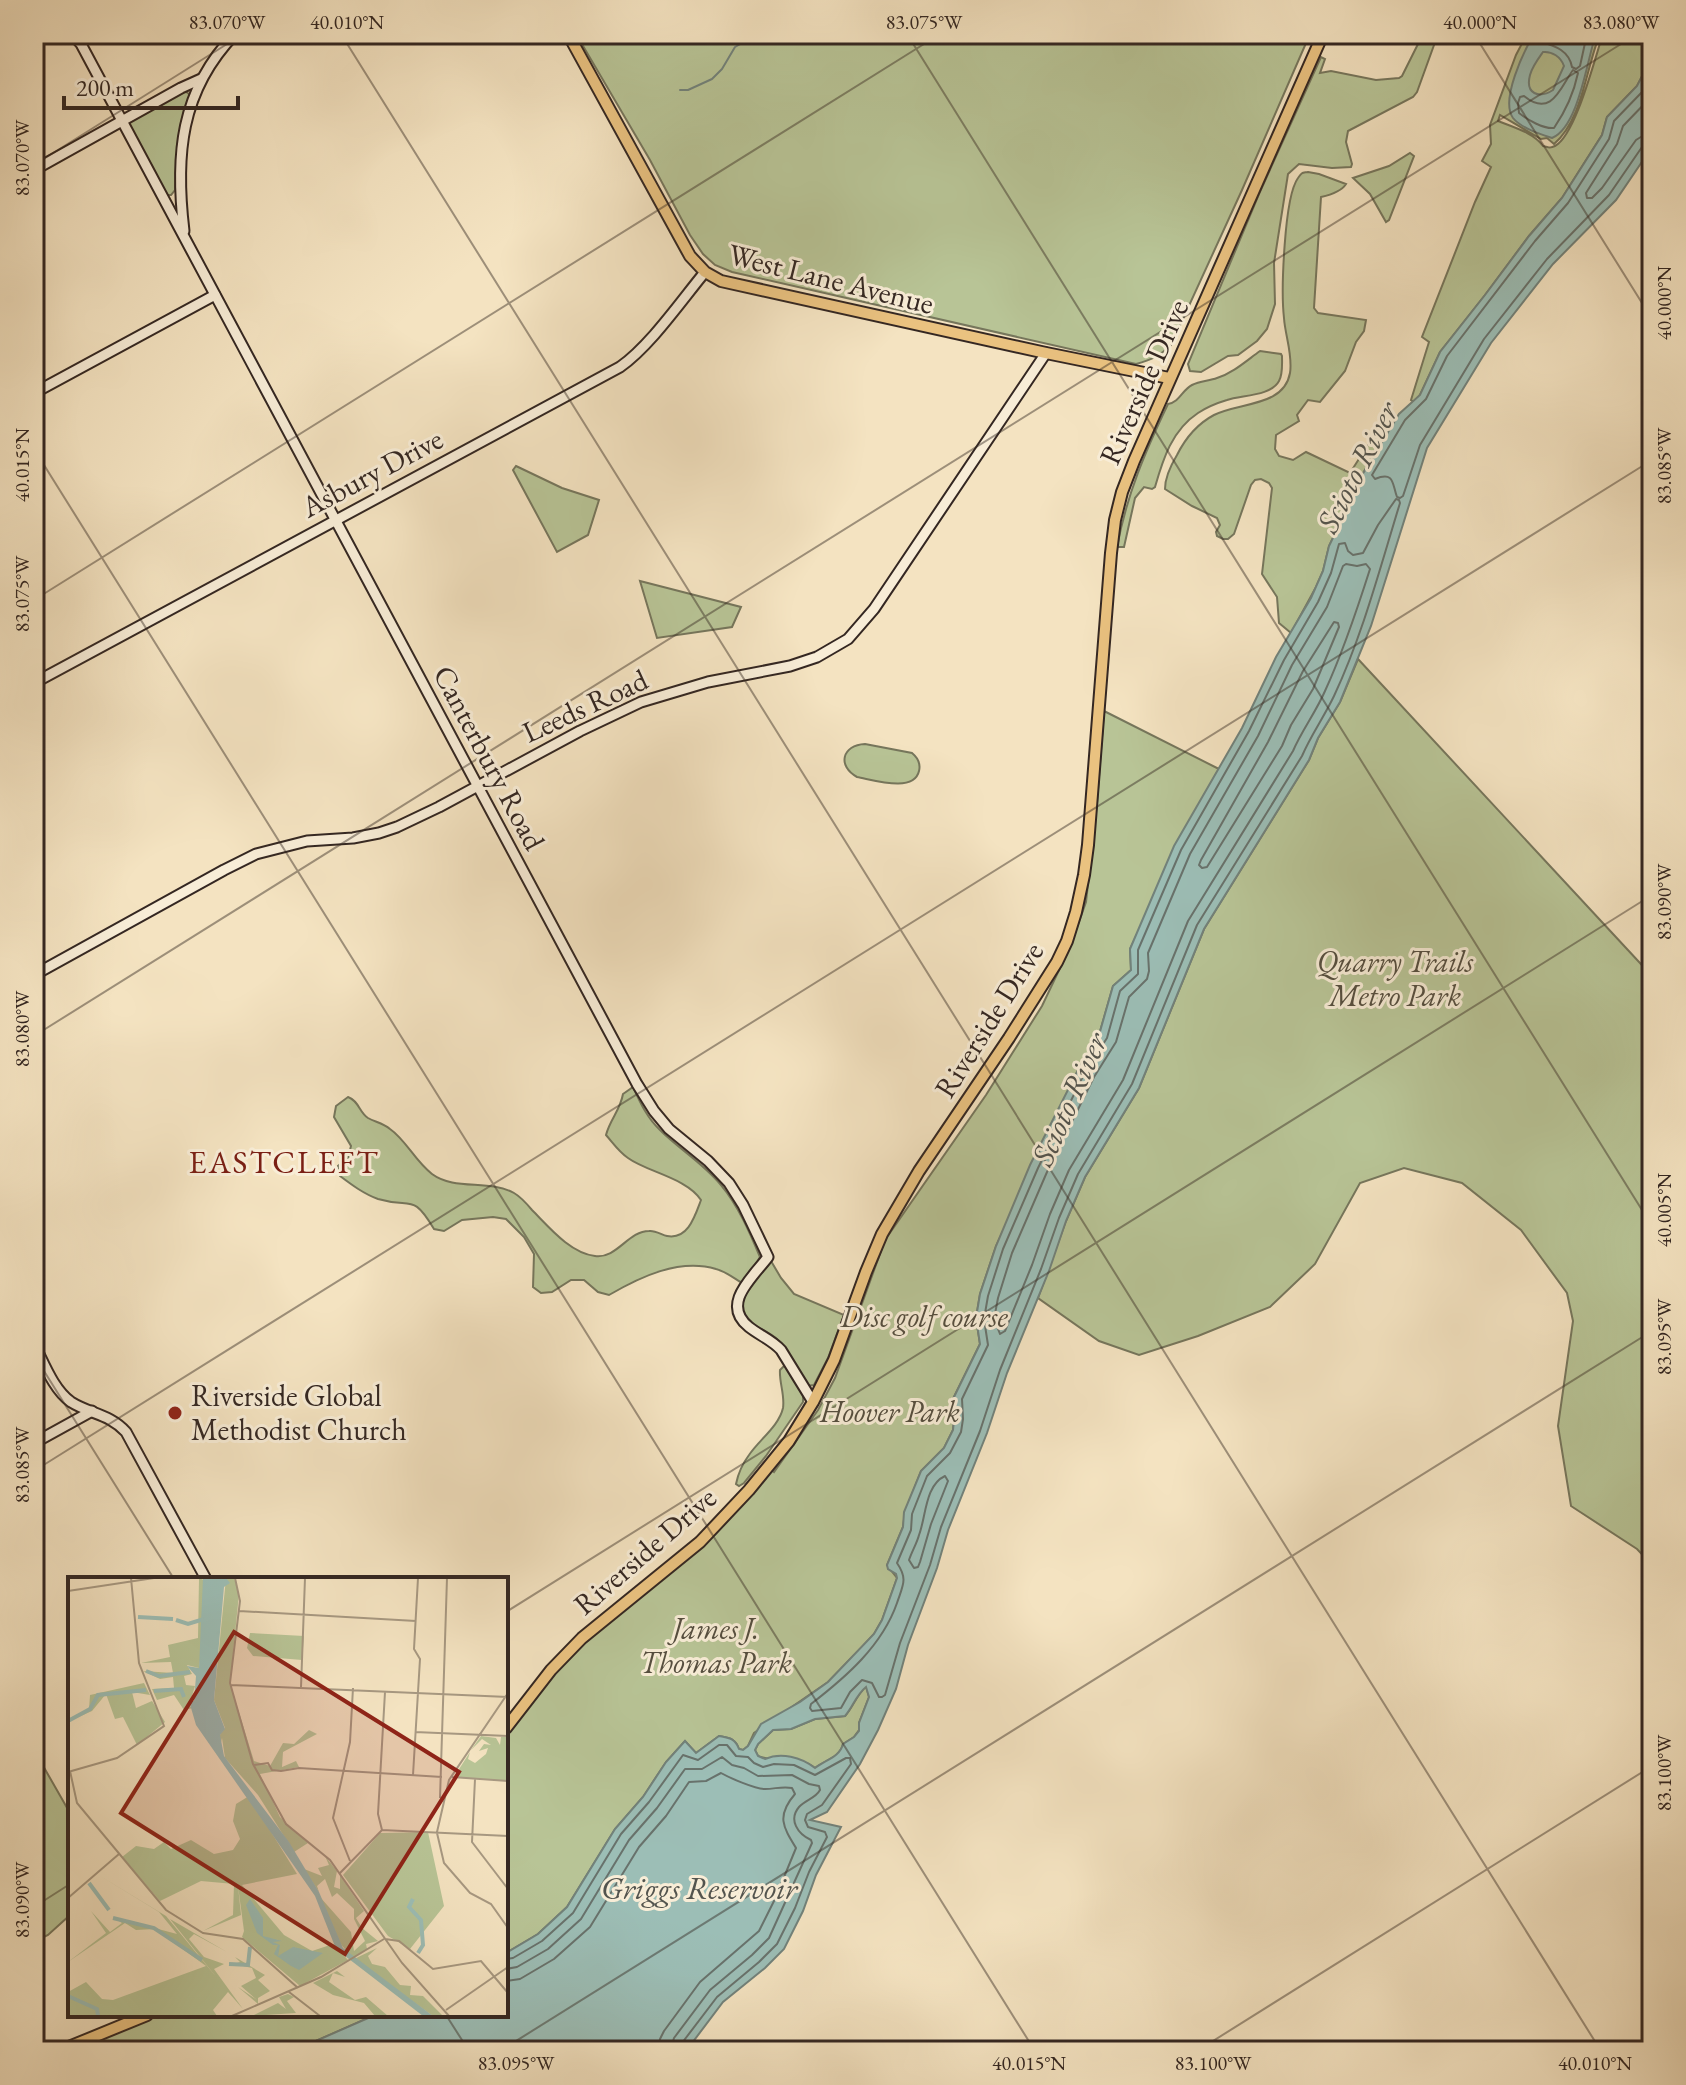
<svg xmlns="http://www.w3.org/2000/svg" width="1686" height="2085" font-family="'EB Garamond',serif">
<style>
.green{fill:#b8c496;stroke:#76765c;stroke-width:2}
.water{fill:#9cbeb6;stroke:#72827b;stroke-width:2;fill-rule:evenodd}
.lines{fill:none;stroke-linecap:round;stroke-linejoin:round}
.shore{stroke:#68726c;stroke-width:2}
.stream{stroke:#72827b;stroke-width:2}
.secondary-casing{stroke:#342722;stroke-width:13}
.primary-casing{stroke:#342722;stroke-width:14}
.secondary{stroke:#f8edd7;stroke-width:9}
.primary{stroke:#eac280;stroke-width:10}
.ticks{fill:none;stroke:#342722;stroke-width:2;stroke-opacity:0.45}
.poi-dot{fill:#8f2418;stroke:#f8edd7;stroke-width:3}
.labels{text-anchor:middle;stroke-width:6;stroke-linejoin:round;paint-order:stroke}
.street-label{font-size:30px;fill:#342722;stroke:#f8edd7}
.park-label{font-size:30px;font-style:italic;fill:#554e3f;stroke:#f8edd7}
.poi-label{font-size:30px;fill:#342722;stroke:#f8edd7;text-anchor:start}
.water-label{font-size:32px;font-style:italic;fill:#53544e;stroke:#f8edd7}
.neighbourhood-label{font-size:32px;letter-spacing:2px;fill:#7a1f14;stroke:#f8edd7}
.inset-river{fill:none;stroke:#9cbeb6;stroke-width:4}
.inset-road{fill:none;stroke:#a79881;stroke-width:2}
.view{fill:#8f2418;fill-opacity:0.15;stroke:#8f2418;stroke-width:4}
.inset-edge{fill:none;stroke:#342722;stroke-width:4}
.neatline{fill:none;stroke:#342722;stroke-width:3}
.ticks-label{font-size:20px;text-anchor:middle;fill:#342722}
</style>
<rect width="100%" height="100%" fill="#f4e3c1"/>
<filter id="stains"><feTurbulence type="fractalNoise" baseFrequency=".0025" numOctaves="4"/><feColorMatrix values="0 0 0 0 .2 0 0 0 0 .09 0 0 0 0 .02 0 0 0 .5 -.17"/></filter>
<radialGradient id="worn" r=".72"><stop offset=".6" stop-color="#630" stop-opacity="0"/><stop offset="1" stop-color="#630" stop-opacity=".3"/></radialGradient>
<g class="green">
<path d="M576,34h734l-68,156 -71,155c-11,11 -20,15 -35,19l-404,-92 -17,-7 -12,-11 -13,-19 -40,-75z"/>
<polygon points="1423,34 1438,34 1417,92 1413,97 1348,131 1346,142 1352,164 1351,167 1332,168 1299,164 1288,174 1274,263 1275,304 1267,329 1257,341 1238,355 1228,356 1201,372 1190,371 1188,364 1259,194 1321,57 1325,59 1320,73 1331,71 1376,80 1399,78 1402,76"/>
<path d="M1527,34h73c-14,33 -17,85 -46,110l-7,-6 -6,1 -41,-24 -2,6c15,6 36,12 45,25 6,1 6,3 12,0 21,-11 40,-89 48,-112h49v23l-15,29 -30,31 -5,18 -40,63 -33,38 -44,59 -45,57 -20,43 -6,7 -3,-2 18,-58 -7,-5 53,-135 16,-35 -9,-6 9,-17 -1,-19 26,-70z"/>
<polygon points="185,91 189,94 190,100 178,144 175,190 171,195 167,195 127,122"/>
<polygon points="1410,153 1414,156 1389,220 1386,222 1370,194 1353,178 1389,166"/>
<path d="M1308,172l11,2 27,10c-5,8 -16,11 -25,13l-7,111 4,5 48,7 -2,11 -8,11 -11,29 -25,31 -12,-2 -11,15 2,6 -23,14 -1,14 4,7 14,4 13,-8 44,21 21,-33 15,-5 -33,55 -6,19 -18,37 -6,25 -7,16 -25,46 -12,-10 -2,-26 -15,-23 10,-86 -3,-5 -8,-4 -6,1 -4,5 -17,49 -6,5h-5l-6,-3 -1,-4 4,-7 -3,-7 -25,-12 -27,-17c0,-12 6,-24 12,-34 9,-18 20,-31 37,-40 25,-13 70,-8 76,-42 3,-18 -5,-38 -6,-55 -3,-26 0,-121 14,-140 4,-6 4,-5 10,-6z"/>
<path d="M1260,351l21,3 1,2c0,8 1,18 -3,25 -8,15 -37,14 -52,19 -10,3 -20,7 -29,13 -26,17 -35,46 -43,74l-3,2 -8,-2 -9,11 -11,49h-7c10,-53 28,-95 51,-143 12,-2 14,-14 24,-19 8,-4 17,-4 25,-7 16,-5 29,-17 43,-27z"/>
<polygon points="516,466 562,488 599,500 588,535 557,552 513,470"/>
<polygon points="640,581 741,607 732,627 657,638"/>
<polygon points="1358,659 1652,976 1652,1565 1637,1549 1571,1506 1558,1426 1573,1321 1567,1293 1521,1230 1462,1183 1404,1168 1360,1183 1315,1264 1270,1307 1198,1336 1139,1355 1099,1341 1038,1298 1066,1221 1085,1177 1139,1088 1204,929 1309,760 1318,738 1340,702"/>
<path d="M1104,711l115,58 -21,37 -68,143 1,21 -18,16 -14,49 -20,33 -83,178 -16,48 -4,24 4,26 -27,55 2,10 -2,21 -9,18 -23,23 -16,41 -2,15 -16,38 10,13 -15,42 -8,14 -12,13 -34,35 -74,51 -6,13 -5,4 -4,-1c-4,-11 -10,-11 -20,-13l-23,17 -11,-12 -19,21 -23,35 -28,32 -48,78 -29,27 -32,19v-225l45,-58 107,-93 109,-110 7,5 44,-62 17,-32 50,-138 101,-145 56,-89 28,-59 16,-45 11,-99z"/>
<path d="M865,744l47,9c6,5 9,10 7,18 -5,22 -45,9 -62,6 -20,-11 -15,-32 8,-33z"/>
<path d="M633,1087c7,15 14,31 27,43 19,19 43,33 61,55 17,20 29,48 39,72l-16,27c-9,-5 -19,-13 -28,-15 -37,-11 -76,8 -107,26l-11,-3 -14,-12h-13l-19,12 -11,1 -8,-6 1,-33 -10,-17 -18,-18 -13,-2 -31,3 -18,11 -10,-2c-22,-37 -22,-20 -56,-30 -14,-5 -26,-14 -38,-23l-2,-10 10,-8 3,-12 -17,-29 2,-11 12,-9c11,4 11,15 20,21 7,4 15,5 22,11 16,11 25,32 42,45 23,17 57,5 82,19 7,4 13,11 18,17 17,17 38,43 63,46 22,3 33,-25 54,-25 6,-1 13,4 18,5 21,4 28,-20 34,-36 -14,-22 -54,-28 -73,-42 -9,-6 -15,-15 -22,-23 4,-16 14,-24 17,-41z"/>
<path d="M771,1261l10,17 13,16 50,21 -16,43 -14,27 -8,1c-8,-15 -16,-34 -28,-46 -14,-14 -41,-14 -36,-41z"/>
<path d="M785,1365l18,30v7l-37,54 -22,27 -5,3 -3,-2c2,-10 7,-21 13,-29 10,-15 30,-29 34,-47 2,-13 -4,-26 -3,-38z"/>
<path d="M866,1686l3,11 -10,26v7l-5,7 -11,7c-3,14 -18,16 -28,24 -17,-14 -37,-4 -57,-12l-3,-6 3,-6 15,-14 18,-1 24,-10 30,-3c8,-9 11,-20 21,-30z"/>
<polygon points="34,1750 70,1813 70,1915 48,1935 34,1942"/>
<polygon points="147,2015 375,2015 293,2051 59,2051"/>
</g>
<g class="water">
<path d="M1534,34h62c-9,25 -17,93 -44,104 -12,-4 -31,-10 -39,-20 -13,-18 11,-67 21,-84zM1543,52c9,-1 18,5 21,14l-11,24c-14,9 -28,4 -23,-15 2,-8 8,-16 13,-23z"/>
<path d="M1652,57v90l-36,53 -63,64 -62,79 -64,105 -56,178 -31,76 -22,36 -9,22 -105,169 -65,159 -54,89 -19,44 -17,50 -42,102 -20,60 -39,97 -11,38 -29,77 -12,44 -18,41 -18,34 -33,48 -17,8 31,7 -25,48 -13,36 -19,38 -19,19 -42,34 -37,49h-393l82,-36h131v-62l32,-19 29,-27 48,-78 28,-32 23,-35 19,-21 11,12 23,-17c10,2 16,2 20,13l4,1 5,-4 13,-22 39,-22 28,-20 46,-48 8,-14 15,-42 -1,-4 -8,-5 -1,-4 16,-38 1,-15 17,-41 23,-23 9,-18 2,-21 -2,-10 27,-55 -4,-26 4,-24 16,-48 34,-81 49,-97 20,-33 14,-49 18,-16 -1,-21 44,-103 68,-118 34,-71 35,-59 12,-27 6,-25 18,-37 6,-19 46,-76 21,-19 20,-43 45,-57 44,-59 33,-38 40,-63 5,-18 30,-31zM866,1687l3,10 -10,26v8l-5,6 -11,7c-3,13 -18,16 -28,24 -14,-11 -34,-16 -50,-9l-7,-3 -3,-6 3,-6 15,-14 18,-1 24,-10 30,-3c8,-9 11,-21 21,-29z"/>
</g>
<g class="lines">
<g class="shore">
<path d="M1540,34l1,8c15,4 28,9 31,25l4,2 4,-3 7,-32"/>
<path d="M1573,70l5,3c-4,19 -13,39 -24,55 -11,1 -26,-8 -35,-15l-1,-10 2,-6 4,-1c28,23 37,-10 49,-26z"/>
<path d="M1652,74l-9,17 -29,30 -5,18 -41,64 -33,38 -88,115 -21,43 -21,21 -33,55 3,4c20,-8 17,5 22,18l3,1 3,-2 17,-51 64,-106 63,-80 62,-64 33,-48 5,-3h5"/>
<polyline points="1652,96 1623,126 1617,144 1586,193 1587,198 1592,198 1602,188 1636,140 1644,135 1652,134"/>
<path d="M1396,499l3,1 1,3c-20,65 -37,131 -66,193 -10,21 -23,39 -32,60l-105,169 -65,159 -54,90 -19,44 -18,51 -41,101 -20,61 -39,96 -11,38 -30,78 -15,52 -3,2h-3l-7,-14 -10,-3 -12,12 -9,16 -29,3 -2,-3 1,-4c35,-27 71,-58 86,-101 6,-18 11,-24 0,-40l14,-33 1,-16 15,-38 23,-23 11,-21 2,-13 -1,-20 26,-54 -4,-26 4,-23 15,-47 35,-81 47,-96 22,-34 13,-47 18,-17v-24l43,-100 68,-119 35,-71 34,-58 13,-29 8,-29 6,-1 3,8 5,4 10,-2 15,-28z"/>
<path d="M1346,564l11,2 9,-2 4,5c-13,41 -27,83 -45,122 -9,21 -23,39 -32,60l-105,170 -65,159 -54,90 -19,44 -18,51 -27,66 -5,3 -6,-15 4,-21 14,-45 35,-81 47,-95 22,-35 13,-45 18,-18 2,-8 -1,-18 42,-99 68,-118 34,-71 35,-58 16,-41z"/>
<polygon points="1334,622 1338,623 1339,627 1313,689 1291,725 1282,746 1207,867 1202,868 1199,865 1201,860 1268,742 1303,671"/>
<path d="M945,1476l3,5 -17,43 -11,38 -2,5 -4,1 -5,-8c3,-9 8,-17 10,-25 7,-18 6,-50 26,-59z"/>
<polyline points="506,1959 513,1958 542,1941 573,1913 621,1834 649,1802 683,1755 698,1760 719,1745 727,1745 736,1756 748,1757 754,1763 763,1767 774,1764 794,1765 815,1775 846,1758 850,1758 851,1764 822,1805 807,1814 805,1820 808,1827 825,1832 827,1837 809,1872 795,1908 777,1944 759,1962 717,1997 682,2043 680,2051"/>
<path d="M506,1969l11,-2 31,-18 33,-30 48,-79 28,-32 28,-39h17l20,-12 10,8 12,3 14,8 34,-1 17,9 10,2 1,4c-5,9 -14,9 -21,17 -11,13 -1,27 12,33l1,3 -43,95 -17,17 -42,35 -36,48 -4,13"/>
<path d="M506,1981l14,-2 34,-20 36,-32 49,-80 27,-31 23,-34 17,-1 15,-8c9,5 34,16 44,16 10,0 17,-3 27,-1l3,6c-19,22 -12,33 1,54l-21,51 -16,32 -59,51 -36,49 -4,8 -2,12"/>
</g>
<polyline class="stream" points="680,90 688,90 712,79 722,69 735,47 753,37"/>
<defs>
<g id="secondary">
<path d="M72,34l9,10 556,1040 17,27 15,18 39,32 21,22 14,22 25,52c-15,20 -48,47 -19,70 10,8 23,13 32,23l32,52"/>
<polyline points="34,170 181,88 201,79"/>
<path d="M184,231c-9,-75 -4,-140 51,-197"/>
<polyline points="34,393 215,295"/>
<path d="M34,683l586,-316c30,-21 61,-66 85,-95"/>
<polyline points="34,975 224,870 256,854 307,841 353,838 379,833 397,827 439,807 580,731 641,702 708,682 790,666 817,657 848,639 874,609 1046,353"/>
<path d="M34,1344c10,19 19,45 37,58 19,12 39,12 55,30l80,147"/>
<polyline points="34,1443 92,1411"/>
</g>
<g id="primary">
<polyline points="568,34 690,256 705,272 721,281 1046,353 1169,378"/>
<polyline points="506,1728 551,1670 582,1638 700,1542 749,1490 789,1441 813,1402 834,1360 866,1272 882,1234 919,1171 1009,1038 1057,962 1067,941 1076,912 1084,875 1088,845 1111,553 1115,520 1122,492 1134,461 1323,34"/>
<polyline points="59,2051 147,2015"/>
</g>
</defs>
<use href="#secondary" class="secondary-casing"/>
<use href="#primary" class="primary-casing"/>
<use href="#secondary" class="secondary"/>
<use href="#primary" class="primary"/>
</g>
<path class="ticks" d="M341,34l1260,2017M907,34l745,1192M1474,34l178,285M34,165l209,-131M34,449l1001,1602M34,600l906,-566M34,1036l1603,-1002M34,1355l140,224M34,1471l1618,-1011M506,1612l1146,-717M34,1907l36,-23M446,2015l23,36M500,2051l1152,-720M1197,2051l455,-285"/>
<circle class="poi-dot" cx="175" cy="1413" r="8"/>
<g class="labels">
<g class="street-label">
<text transform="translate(831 279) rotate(14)" y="10">West Lane Avenue</text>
<text transform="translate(1144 382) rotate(-66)" y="10">Riverside Drive</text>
<text transform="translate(372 473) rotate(-28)" y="10">Asbury Drive</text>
<text transform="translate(585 706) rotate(-25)" y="10">Leeds Road</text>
<text transform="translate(489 758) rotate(62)" y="10">Canterbury Road</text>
<text transform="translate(989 1020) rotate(-58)" y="10">Riverside Drive</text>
<text transform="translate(645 1551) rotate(-41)" y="10">Riverside Drive</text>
</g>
<g class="park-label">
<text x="1395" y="972">Quarry Trails<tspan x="1395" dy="34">Metro Park</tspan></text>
<text x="924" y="1327">Disc golf course</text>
<text x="890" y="1422">Hoover Park</text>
<text x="716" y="1639">James J.<tspan x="716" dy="34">Thomas Park</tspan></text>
</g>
<g class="poi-label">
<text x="191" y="1406">Riverside Global<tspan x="191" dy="34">Methodist Church</tspan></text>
</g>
<g class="water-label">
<text transform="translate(1357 467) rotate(-63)" y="11">Scioto River</text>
<text transform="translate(1069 1099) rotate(-66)" y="11">Scioto River</text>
<text x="699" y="1899">Griggs Reservoir</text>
</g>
<g class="neighbourhood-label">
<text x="284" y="1173">EASTCLEFT</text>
</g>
</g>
<g transform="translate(68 1577)">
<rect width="440" height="440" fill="#f4e3c1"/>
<path d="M131,1l5,2 -1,57 -4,31 -12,-3 5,9 -8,2 2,9 9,1 -6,20 4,2 -9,2 -10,-15 -17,5 -5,-11 22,-1 -1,-11 -13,2 -17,-8 30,2 -2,-11 -30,1 29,-6 -2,-12 30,-7zM158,1h8l5,16 -9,89 24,78 16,5 13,-23 11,1 15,-14 8,4 -34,18 -1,15 14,-6 3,6 -39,7 20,43 28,26 -14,9 -36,-57 -33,-37 -3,-20 -3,14 -6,-8 12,-16 -11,-28zM182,56l54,3 -2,24 -49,-4 -6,-8zM76,106l6,12 -18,-3 4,16 16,-7 13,21 -28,23 -14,-28 -8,2 -9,-25 -14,17 -20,9 17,-11 1,-14zM413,159l15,2 4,7 1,-8h7v44l-54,-4 16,-25 -2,7 7,4 11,-9 2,-6 -9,3 5,-7 7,1 -9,-6 -11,11zM181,219l48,78 -55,11 42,50 28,16 21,-7 15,16 -48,26 -58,-49 2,-6 -6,-45 3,29 -38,16 30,-16 1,-31 -33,-3 -41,20 -38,-44 14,-11 18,3 10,-7 7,7 20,-9 23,14 19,-4 7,-11 -7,-18 3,-17zM360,255l16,74 -34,43 -22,-13 -45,-61 37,-42zM257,279l12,15 -3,16 6,2v-14l24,36 -8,7 6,10 16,13 -12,3 1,5 -15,9 -12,-15 -20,-46 31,35 3,19 11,-10 -11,-22v-10l-17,-16 -5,4 -7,-18 -8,7 2,6 -15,-23 18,7 -4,-8 11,-3zM29,297l69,42 51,62 -47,-59 57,33 -33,-18 -5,5 15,18 20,7 -10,5 29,40 -15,-17 -15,18 4,6h-149v-24l18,-10 16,17 11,1 93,-34 -51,-37 -19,1 -11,-7 -57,39 38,-29 -15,-22 19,21 12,-9 -9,-6 64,17 -18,-22zM309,371l-9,8 4,8 13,3 15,18 11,1 -1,9 13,1 20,20h-10l-79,-57zM167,380l30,18 -7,5 12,11 -12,7v6l-20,-17 19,13 -16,-14 15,-8 -4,-10 -18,-4 6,-2zM269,394l8,6 -12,-4 -4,9 26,18 11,-3 22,19h-13l-11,-13 -31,-8 -20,-12zM220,417l6,3 -7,4 9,12 -44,3 26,-13 8,6 -7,-12z" fill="#b8c496"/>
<path d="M135,1h23l4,5 -6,4 -10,113 11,29 -5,6 4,21 65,86 30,50 24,56 90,68h-10l-87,-67 -21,-53 -119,-171 -7,-24h5l2,-25 -9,-10 12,2zM182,322l13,19v18l19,5 -9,1 7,3 -2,11 15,-9 30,6 -24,17 -8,-4 -17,-12 4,-9h-5l-16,-12 -11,-28z" fill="#9cbeb6"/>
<path class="inset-river" d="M70,40l35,2M108,43l12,4 16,-5M78,94l13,5 31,-4M86,114l27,-2 3,8M0,144l22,-12 8,-14 48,-5M21,306l20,27M345,322l-4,8 12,13 2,25 -5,8M45,341l41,10 48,32M161,387l19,1 2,-18M0,419l29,13 1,7"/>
<path class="inset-road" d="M167,1l5,23 -10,82 23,81 33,60 44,36 72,103 47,53M0,14l86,-13M171,34l177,10M162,108l278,12M233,110l4,-109M347,155l93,4M186,188l14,-2 4,7 9,1 18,-3 143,9M2,194l7,32 89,107 37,23 40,6 55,49M0,195l49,-14 47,-32 -25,-63 -8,-85M345,198l7,-116 -6,-10 4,-71M384,200l56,4M407,202l-3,63 36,47M372,221l7,-220M314,253l-4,-16 7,-122M369,255l12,-52 59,-87M369,256l7,30 26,30 21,11 17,24M282,284l-17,-43 17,-76 3,-54M272,296l42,-43 126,6M0,321l51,-44M317,362l14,2 34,28 48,-8 27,32M221,415l31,24M378,433l62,-43M164,439l89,-39 63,-38"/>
<path class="view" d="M166,55l225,140 -114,182 -224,-141z"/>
<rect width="440" height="440" class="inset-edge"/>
</g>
<rect width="1686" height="2085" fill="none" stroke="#f4e3c1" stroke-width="88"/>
<path d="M64 96v12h174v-12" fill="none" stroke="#342722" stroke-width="4"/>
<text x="76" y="96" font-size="24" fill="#342722" stroke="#f8edd7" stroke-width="6" paint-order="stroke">200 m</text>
<rect x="44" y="44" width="1598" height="1997" class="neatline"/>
<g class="ticks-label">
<text x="227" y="29">83.070°W</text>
<text x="347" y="29">40.010°N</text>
<text x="924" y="29">83.075°W</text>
<text x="1480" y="29">40.000°N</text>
<text x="1621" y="29">83.080°W</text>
<text transform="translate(22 158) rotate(-90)" y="7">83.070°W</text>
<text transform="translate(1664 303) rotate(-90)" y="7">40.000°N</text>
<text transform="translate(22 465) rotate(-90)" y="7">40.015°N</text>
<text transform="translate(1664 466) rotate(-90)" y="7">83.085°W</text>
<text transform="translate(22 594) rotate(-90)" y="7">83.075°W</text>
<text transform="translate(1664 902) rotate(-90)" y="7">83.090°W</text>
<text transform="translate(22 1029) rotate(-90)" y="7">83.080°W</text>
<text transform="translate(1664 1210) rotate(-90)" y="7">40.005°N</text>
<text transform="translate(1664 1337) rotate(-90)" y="7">83.095°W</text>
<text transform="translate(22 1465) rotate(-90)" y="7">83.085°W</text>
<text transform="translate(1664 1773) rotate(-90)" y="7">83.100°W</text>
<text transform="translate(22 1900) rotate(-90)" y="7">83.090°W</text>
<text x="516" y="2070">83.095°W</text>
<text x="1029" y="2070">40.015°N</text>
<text x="1213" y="2070">83.100°W</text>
<text x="1595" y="2070">40.010°N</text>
</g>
<rect width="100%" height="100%" filter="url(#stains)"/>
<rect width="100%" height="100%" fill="url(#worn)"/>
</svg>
